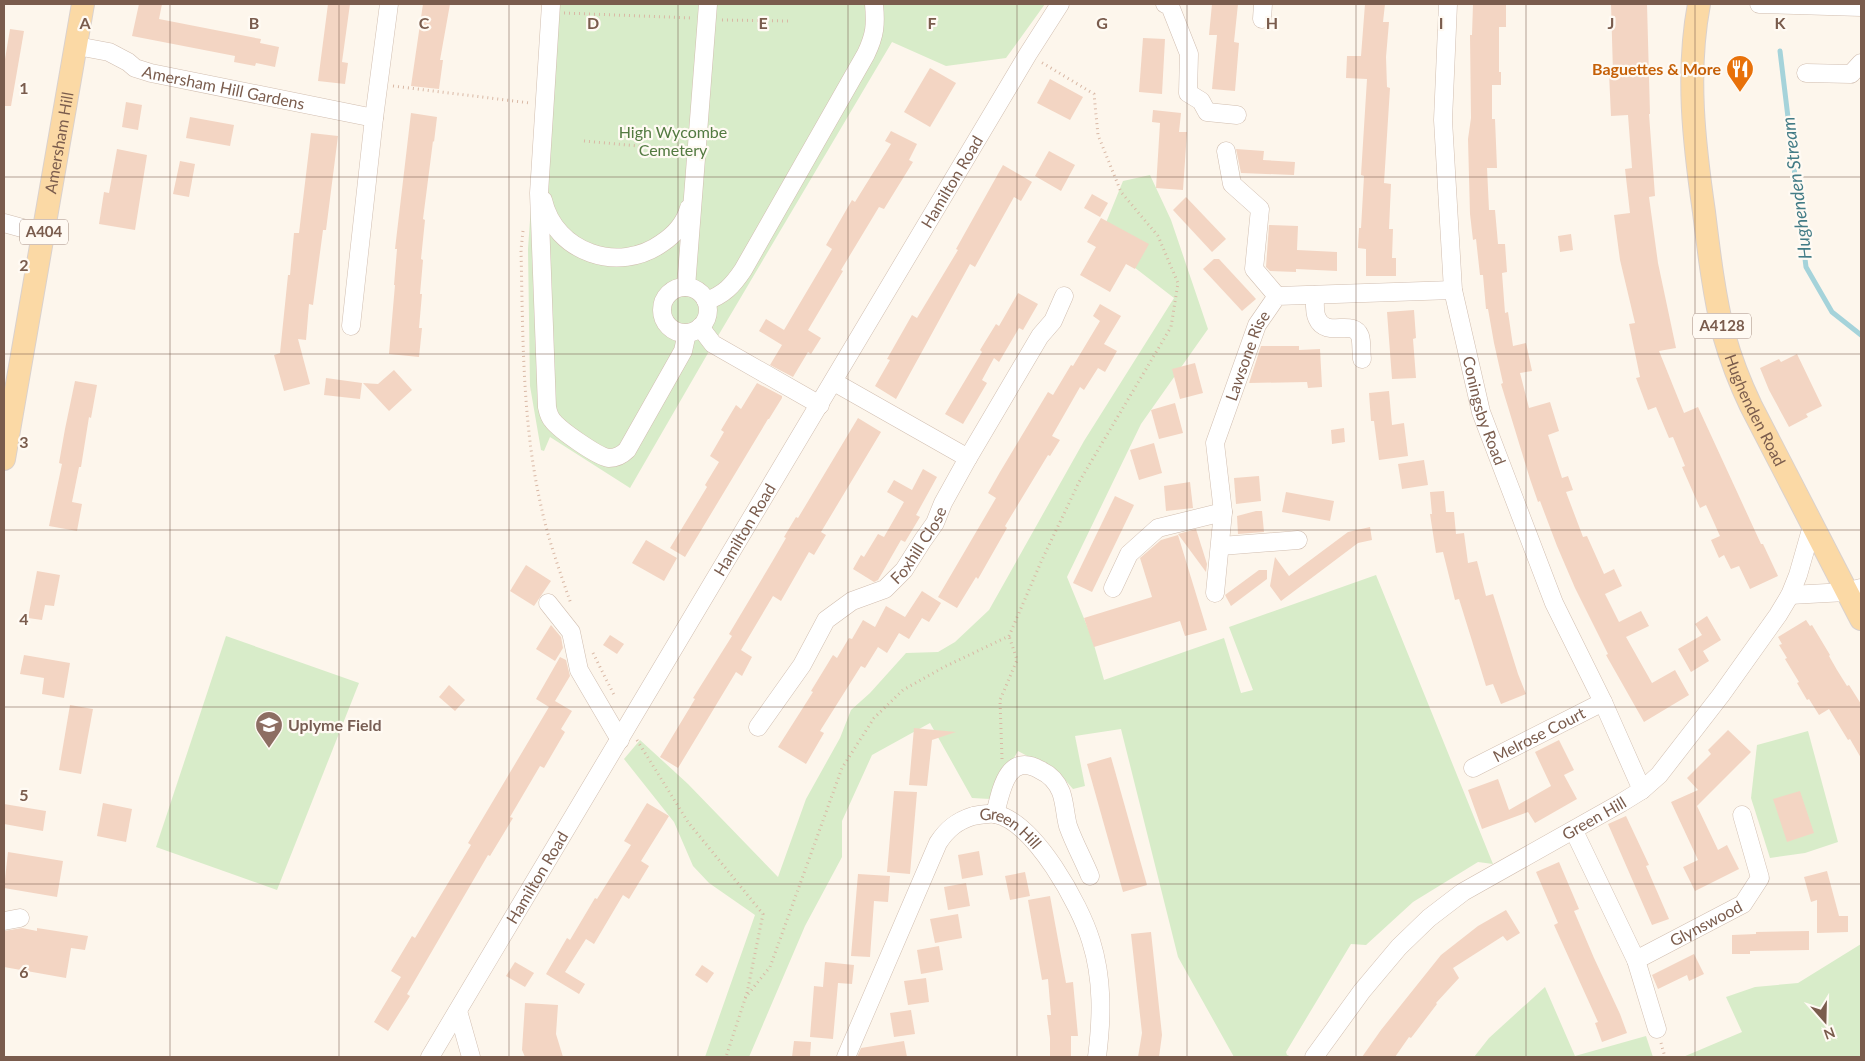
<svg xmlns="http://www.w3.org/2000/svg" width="1865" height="1061" font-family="Lato,sans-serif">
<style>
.green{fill:#d8ecc9}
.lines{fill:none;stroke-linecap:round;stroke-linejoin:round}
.stream{stroke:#a5d3da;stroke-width:5}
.building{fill:#f3d5c3}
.minor-casing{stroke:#d1beb0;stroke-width:19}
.major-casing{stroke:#dad1cd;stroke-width:24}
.path{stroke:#d9b8a5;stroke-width:3;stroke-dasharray:1 4;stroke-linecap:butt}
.minor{stroke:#fff;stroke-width:18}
.major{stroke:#fbd9a5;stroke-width:22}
.grid{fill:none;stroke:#7a5c4d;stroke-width:1;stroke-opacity:0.55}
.labels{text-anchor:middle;stroke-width:4.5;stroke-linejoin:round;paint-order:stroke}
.shield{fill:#fffaf3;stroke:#a28b7f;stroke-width:1}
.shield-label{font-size:15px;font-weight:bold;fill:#7a5c4d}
.food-label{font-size:16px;font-weight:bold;fill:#c56008;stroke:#fffaf3;text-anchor:end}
.street-label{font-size:16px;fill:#7a5c4d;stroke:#fffaf3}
.park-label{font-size:16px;fill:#537a41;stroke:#fffaf3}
.education-label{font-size:16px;font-weight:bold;fill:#785e54;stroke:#fffaf3;text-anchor:start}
.water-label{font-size:18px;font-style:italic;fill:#437c86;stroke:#fffaf3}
.grid-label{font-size:16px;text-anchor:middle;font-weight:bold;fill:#7a5c4d;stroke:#fffaf3;stroke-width:4.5;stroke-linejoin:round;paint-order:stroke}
</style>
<rect width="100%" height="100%" fill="#fdf6ec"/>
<g class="green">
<polygon points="545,4 1045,4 1006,58 946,66 892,42 715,341 630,488 550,437 544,451 541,450 530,386 528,249"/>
<polygon points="1150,175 1171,220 1208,329 1141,424 1067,577 1092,638 1104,680 1224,638 1241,693 1253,690 1229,627 1376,575 1493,864 1478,862 1413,902 1366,945 1351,944 1286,1052 1287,1055 1292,1057 1234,1057 1178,957 1121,729 1075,736 1085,786 1073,789 1059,773 1018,751 990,799 972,798 930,723 872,755 842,821 842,857 805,926 749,1057 705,1057 755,915 709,883 693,866 674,822 624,759 640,740 688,784 778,877 806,799 840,738 851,710 870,693 906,653 938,652 955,642 989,610 1084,441 1174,298 1099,240 1123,181"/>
<polygon points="226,636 359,683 277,890 156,847"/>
<polygon points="1808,731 1838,842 1805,853 1770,858 1751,798 1757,745"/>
<polygon points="1861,944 1861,1057 1683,1057 1742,1032 1726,997 1755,987 1798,983"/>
<polygon points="1545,987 1575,1056 1646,1036 1653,1057 1474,1057 1489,1038"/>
</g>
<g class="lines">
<polyline class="stream" points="1780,51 1806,267 1832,312 1861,335"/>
</g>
<g class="building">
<polygon points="139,4 162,4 159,19 261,39 260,43 279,47 275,67 256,63 255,66 234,62 235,56 132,36"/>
<polygon points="328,4 350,4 342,62 348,63 345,84 318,81"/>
<polygon points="423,4 450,4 440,60 443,60 439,89 411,86"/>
<polygon points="1212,4 1238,4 1234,42 1239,43 1235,91 1212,89 1217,35 1209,35"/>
<polygon points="1365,4 1385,4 1383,22 1389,22 1386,57 1387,87 1390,88 1384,183 1391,184 1389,229 1393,229 1392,258 1396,258 1396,276 1366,276 1366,249 1358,248 1359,228 1361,228 1364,176 1361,175 1367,79 1346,78 1347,56 1361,56"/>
<polygon points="1473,4 1506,4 1506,27 1499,27 1499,72 1501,72 1501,85 1492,85 1492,119 1495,119 1497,168 1487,168 1489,210 1495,210 1498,244 1505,244 1507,272 1502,273 1505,313 1508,312 1513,346 1526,343 1532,371 1520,373 1529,408 1550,402 1559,431 1548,435 1562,478 1568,476 1573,490 1566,492 1583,537 1587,536 1604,574 1614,569 1622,586 1605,594 1619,622 1641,611 1649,626 1626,637 1652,683 1675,670 1689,695 1644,722 1606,655 1608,654 1575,588 1557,546 1540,501 1538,502 1530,479 1501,384 1503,383 1494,343 1488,309 1486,309 1483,275 1480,275 1476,239 1473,240 1470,214 1468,139 1471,118 1470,35 1472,35"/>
<polygon points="1611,4 1647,4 1650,114 1649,114 1655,196 1649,197 1658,263 1676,348 1659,351 1684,413 1698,407 1761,544 1763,544 1778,576 1750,589 1739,566 1731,569 1724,555 1719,558 1711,540 1720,536 1706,505 1700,508 1682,467 1685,466 1673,437 1669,438 1656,407 1648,410 1636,378 1640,377 1629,324 1635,323 1620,260 1614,215 1630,213 1625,169 1632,168 1628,115 1611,116 1609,73 1613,73"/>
<polygon points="10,29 24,31 11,106 4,106 4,65"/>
<polygon points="1143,38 1165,39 1162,94 1139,92"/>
<polygon points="930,68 956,83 930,127 904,112"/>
<polygon points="1050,79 1083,97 1070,120 1037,103"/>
<polygon points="126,102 142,105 138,130 122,127"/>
<polygon points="1153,110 1181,113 1179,132 1187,132 1183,190 1156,188 1160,123 1152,122"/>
<polygon points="411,113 437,117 434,142 433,141 423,219 425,220 421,259 423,260 420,294 422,294 419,328 422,328 419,357 389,354 395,285 394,285 397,249 395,249"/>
<polygon points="190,117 234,125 230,146 186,138"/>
<polygon points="891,131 917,144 909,160 913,162 884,209 879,207 841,270 843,271 808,330 821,338 811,354 808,352 793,377 770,365 782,345 759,331 766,319 784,330 832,249 826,245 852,200 855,202 891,144 885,141"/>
<polygon points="311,133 338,136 326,230 323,230 313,305 309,304 306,340 298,339 310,384 284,391 274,355 280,353 288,275 290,275 294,233 299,233"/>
<polygon points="117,149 147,155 135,230 99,224 104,192 109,193"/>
<polygon points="1236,149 1264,151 1263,160 1295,162 1294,175 1241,173"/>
<polygon points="1049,151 1075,165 1061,191 1035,176"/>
<polygon points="180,161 195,164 189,197 173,194"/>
<polygon points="1003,165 1032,182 1021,201 1014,197 975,267 970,264 896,399 875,386 890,360 887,359 912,315 917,318 958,250 956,249"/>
<polygon points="1092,194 1108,203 1100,217 1084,208"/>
<polygon points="1186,197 1226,239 1212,252 1173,210"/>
<polygon points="1101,218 1149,244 1135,269 1126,264 1110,292 1080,275 1096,247 1087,242"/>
<polygon points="1269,225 1298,226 1297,250 1337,252 1337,271 1296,269 1296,272 1270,271 1266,267"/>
<polygon points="1571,234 1573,250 1560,252 1558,236"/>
<polygon points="1214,259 1219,259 1256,299 1242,311 1203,269"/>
<polygon points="1018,293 1038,304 1023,330 1019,328 999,362 994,358 982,380 987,383 963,424 945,414 982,352 980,350 996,324 999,326"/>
<polygon points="1100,304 1121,316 1104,344 1117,351 1105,372 1098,368 1084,390 1080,387 1052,436 1060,440 1050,456 1048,455 1028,488 1005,526 1007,528 978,579 976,577 957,608 938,597 996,498 988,493 1000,472 1048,392 1053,395 1071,365 1073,366 1100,321 1093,316"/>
<polygon points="1414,310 1416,338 1413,339 1416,378 1392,379 1387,312"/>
<polygon points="1261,346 1299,346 1299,350 1320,349 1322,387 1308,388 1307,382 1249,383"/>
<polygon points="1797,354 1822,406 1806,414 1808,417 1789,427 1769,390 1760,368 1779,359 1781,362"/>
<polygon points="1195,363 1203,393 1180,399 1172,369"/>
<polygon points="394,370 412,390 389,411 363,383 378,384"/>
<polygon points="326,378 362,383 360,399 324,395"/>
<polygon points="75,381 97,385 91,418 89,417 81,467 79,467 72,502 82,504 77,531 49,526 62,464 59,463 65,429"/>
<polygon points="757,383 782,396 782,398 769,419 768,419 685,557 670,548 707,487 705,485 719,462 710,456 724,432 721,430 736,405 741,409"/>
<polygon points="1389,391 1392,425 1404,423 1408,456 1379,460 1374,421 1371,421 1369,393"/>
<polygon points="1175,403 1183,433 1159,439 1151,410"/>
<polygon points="858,418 881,432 821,532 826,535 814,555 809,552 781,601 773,596 741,650 752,657 742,676 736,672 678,768 660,757 695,699 693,698 732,636 729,634 772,562 786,538 784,537 796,517 798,518"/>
<polygon points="1344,428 1345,442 1332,444 1331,430"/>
<polygon points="1154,443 1162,473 1139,480 1130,450"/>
<polygon points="1424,460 1428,485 1402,489 1398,464"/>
<polygon points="923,469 937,477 916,515 920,517 905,542 901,540 878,580 874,582 853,569 861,555 864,557 878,534 884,537 904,502 887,492 894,480 912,490"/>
<polygon points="1259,476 1261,501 1236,504 1234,478"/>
<polygon points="1190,482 1193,508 1166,511 1164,486"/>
<polygon points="1444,491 1446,512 1454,512 1456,534 1464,533 1468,563 1477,561 1486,596 1493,594 1518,674 1526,694 1501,704 1493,684 1486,686 1459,599 1455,600 1443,552 1436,553 1430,514 1432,514 1430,492"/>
<polygon points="1286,492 1334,501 1330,521 1282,512"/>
<polygon points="1115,496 1134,505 1092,592 1073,583"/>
<polygon points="1256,511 1262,511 1264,532 1238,534 1237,516"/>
<polygon points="1370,527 1372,540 1358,543 1281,601 1270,586 1275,557 1289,576 1348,532"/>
<polygon points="1196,529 1207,564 1206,572 1178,534"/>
<polygon points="1178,535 1207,630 1185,636 1180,621 1094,647 1084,618 1152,597 1140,558 1161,540"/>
<polygon points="646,540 677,558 664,581 632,563"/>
<polygon points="526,565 551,581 534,606 510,591"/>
<polygon points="1259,570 1267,570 1267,579 1231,606 1225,595"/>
<polygon points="37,571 60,575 54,606 45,605 42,620 28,618"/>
<polygon points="922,591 941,603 929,622 922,618 909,639 899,633 887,653 878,647 865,668 861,666 820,731 824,733 806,764 778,747 813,692 811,691 833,655 837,658 849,638 852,639 863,620 875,627 886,606 905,617"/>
<polygon points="1707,616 1721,640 1703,651 1709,661 1691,672 1678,649 1702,635 1695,624"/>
<polygon points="1806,620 1810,626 1812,625 1830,655 1829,656 1837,670 1847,686 1849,685 1861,704 1861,758 1850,739 1848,740 1829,709 1819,715 1809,699 1807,700 1797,683 1799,682 1785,659 1787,658 1779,645 1782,644 1778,637"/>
<polygon points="551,625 561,637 563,648 555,661 536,649"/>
<polygon points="610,635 624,644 617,654 603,645"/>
<polygon points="24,655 70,663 64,698 42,694 44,678 20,674"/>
<polygon points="560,657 566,660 570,676 555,701 572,711 561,729 565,732 544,768 540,766 510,817 513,818 490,856 488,855 407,994 410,996 388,1031 374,1022 401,977 391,971 412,936 415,938 471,845 468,843 549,707 536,699"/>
<polygon points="449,685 465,700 455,711 439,697"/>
<polygon points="70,705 93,709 81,774 59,770"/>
<polygon points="914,728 956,732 932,740 927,786 909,785"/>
<polygon points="1728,730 1751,752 1697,806 1718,850 1727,845 1739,869 1695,891 1683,867 1698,860 1671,802 1698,790 1687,778 1711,754 1708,750"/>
<polygon points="1559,740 1574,770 1564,775 1577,799 1535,823 1528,812 1482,829 1468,790 1498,779 1509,810 1551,786 1535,752"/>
<polygon points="1111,757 1147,885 1123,892 1087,764"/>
<polygon points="894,791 917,792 910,874 887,872"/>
<polygon points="1800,791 1814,833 1787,842 1773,799"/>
<polygon points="103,803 132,809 126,842 97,836"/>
<polygon points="647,803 669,816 641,861 649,866 629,899 623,895 594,944 586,939 565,972 585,984 579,994 546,974 567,938 570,940 595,898 597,899 631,845 624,841"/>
<polygon points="4,804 46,811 43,831 4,824"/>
<polygon points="1626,816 1649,865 1646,866 1669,919 1652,925 1608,824"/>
<polygon points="979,851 983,875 962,879 958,855"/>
<polygon points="8,852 63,861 57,897 4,888"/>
<polygon points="1559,862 1579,909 1574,911 1594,958 1620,1014 1627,1033 1602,1042 1595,1023 1598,1022 1554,925 1558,923 1536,872"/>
<polygon points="1827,871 1839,916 1848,916 1848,932 1817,933 1817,900 1811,902 1804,877"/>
<polygon points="1025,872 1030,896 1010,900 1005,876"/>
<polygon points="858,874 890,876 888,902 874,901 870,957 851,956"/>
<polygon points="966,883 970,906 948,910 944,887"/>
<polygon points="1050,896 1066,983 1073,982 1078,1036 1071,1036 1071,1057 1050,1057 1050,1038 1047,1015 1051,1015 1048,979 1042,980 1028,900"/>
<polygon points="1506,910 1520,933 1507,941 1503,936 1453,968 1459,978 1436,1003 1437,1004 1411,1038 1409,1037 1395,1057 1362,1057 1381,1030 1441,955 1478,926"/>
<polygon points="958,914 962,938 935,943 930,919"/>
<polygon points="22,928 37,931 37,928 88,936 85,950 71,948 66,978 4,967 4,931"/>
<polygon points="1809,931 1809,950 1750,951 1750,954 1732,954 1732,935 1756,934 1756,932"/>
<polygon points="1151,932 1162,1035 1159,1057 1138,1057 1142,1033 1131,934"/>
<polygon points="939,946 943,970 921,974 917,950"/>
<polygon points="1694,954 1704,974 1689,981 1687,975 1658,989 1652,975"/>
<polygon points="515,962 534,973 525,987 506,976"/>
<polygon points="825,962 854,965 852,984 838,983 833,1039 810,1037 814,986 823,987"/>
<polygon points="702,965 714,973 707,983 695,975"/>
<polygon points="926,978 929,1002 908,1005 904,981"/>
<polygon points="525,1003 558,1005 556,1034 563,1057 525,1057 522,1050"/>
<polygon points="911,1010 915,1034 894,1037 890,1013"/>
<polygon points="794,1041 811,1042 810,1057 792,1057"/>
<polygon points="904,1041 907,1057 857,1057 861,1048"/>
</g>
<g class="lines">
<defs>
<g id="minor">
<path d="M551,4l-12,189 8,214c1,5 2,10 6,14 7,9 45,36 56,37 7,0 13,-3 18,-8l56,-99 4,-18"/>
<polyline points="1165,4 1170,6 1189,54 1188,93 1201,101 1207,112 1237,115"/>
<path id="s1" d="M1448,4l-5,116 10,170 28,122 73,191 49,99 39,88"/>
<polyline points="1759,4 1861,7"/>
<polyline points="1262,19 1263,4"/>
<path id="s2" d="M77,46l32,6 19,10 7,6 16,5 223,45"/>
<polyline points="1806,73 1851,74 1861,63"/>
<polyline points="1226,151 1232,184 1260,209 1254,269 1277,296"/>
<path d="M543,200c12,53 76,74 119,43 12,-8 23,-20 27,-35"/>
<polyline points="4,223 44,234"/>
<circle cx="685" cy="310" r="23"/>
<polyline points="686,287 708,4"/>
<path d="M1315,295c0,7 -1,17 2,23 9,21 36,0 43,18 2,6 1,16 2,23"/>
<path d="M706,301c18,-6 27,-16 37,-31l123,-216c9,-19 10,-29 8,-50"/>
<polyline points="351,326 374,118 389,4"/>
<polyline points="700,327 713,344 820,405"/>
<polyline points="968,458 1040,336 1053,321 1064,296"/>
<polyline points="1221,546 1298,540"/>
<polyline points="1113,588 1129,554 1158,528 1223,512"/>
<path id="s3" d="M1215,593l8,-81 -8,-69 42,-118 20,-29 176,-6"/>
<polyline points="1790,595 1846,592 1861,588"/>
<polyline points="548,603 571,632 579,670 620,740"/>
<path id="s4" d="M758,727l44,-62 24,-45 26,-19 33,-12 19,-19 19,-30 12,-17 8,-20 25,-45 -134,-76"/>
<path id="s5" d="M1473,768l130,-66"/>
<path d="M995,814c6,-23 12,-63 45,-44 9,4 17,12 21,22 4,11 4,23 7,34 6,17 15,33 22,50"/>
<polyline points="1574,831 1636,960 1657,1029"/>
<polyline points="4,921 20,918"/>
<path id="s6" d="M1636,960l107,-56 17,-26 -18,-63"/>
<polyline points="458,1011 471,1057"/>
<path id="s7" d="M430,1057l598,-1003 32,-50"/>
<path id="s8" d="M846,1057l92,-214c9,-14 19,-22 35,-27 6,-1 16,-3 22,-2 40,8 85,91 96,127 12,38 11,77 6,116"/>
<path id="s9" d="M1314,1057l48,-66 37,-44 30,-29 34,-26 158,-89 21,-13 17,-15 62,-80 57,-80 12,-20 8,-20 14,-49"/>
</g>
<g id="major">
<path id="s10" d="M1699,4c-13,69 -5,139 5,208 5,41 10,83 20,123 7,25 16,48 27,71l110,213"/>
<path id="s11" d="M4,459l79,-455"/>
</g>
</defs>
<use href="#minor" class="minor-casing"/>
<use href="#major" class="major-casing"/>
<g class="path">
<polyline points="564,13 693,18"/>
<polyline points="722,20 789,21"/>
<polyline points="393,86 530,103"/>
<polyline points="584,141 682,150"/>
<path d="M523,231l-2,19c2,85 1,172 20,256 7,33 19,66 30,98"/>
<polyline points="593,653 615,697"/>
<polyline points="637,740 688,822 763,914 747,993 726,1057"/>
<polyline points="1002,759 1000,700 1017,660 1009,636"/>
<polyline points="745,998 770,967 842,768 874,718 903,690 944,667 1009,636 1041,562 1079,482 1171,327 1178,283 1158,236 1121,192 1098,135 1094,94 1041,62"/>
<polyline points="1661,1043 1665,1057"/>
</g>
<use href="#minor" class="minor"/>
<use href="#major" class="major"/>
</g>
<path class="grid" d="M170,4v1053M339,4v1053M509,4v1053M678,4v1053M848,4v1053M1017,4v1053M1187,4v1053M1356,4v1053M1526,4v1053M1695,4v1053M4,177h1857M4,354h1857M4,530h1857M4,707h1857M4,884h1857"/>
<defs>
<symbol id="restaurant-pin" viewBox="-11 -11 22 30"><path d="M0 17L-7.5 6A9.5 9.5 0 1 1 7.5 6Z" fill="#e8710a" stroke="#fffaf3"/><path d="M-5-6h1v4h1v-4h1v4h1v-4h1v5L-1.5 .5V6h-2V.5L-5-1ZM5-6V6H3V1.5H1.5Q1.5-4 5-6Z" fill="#fff"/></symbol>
<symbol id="school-pin" viewBox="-11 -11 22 30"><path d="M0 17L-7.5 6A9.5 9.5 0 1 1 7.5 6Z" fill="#8d6e63" stroke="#fffaf3"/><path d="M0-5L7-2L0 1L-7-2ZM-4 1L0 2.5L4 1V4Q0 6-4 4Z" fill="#fff"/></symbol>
</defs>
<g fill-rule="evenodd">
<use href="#restaurant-pin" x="1724" y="53" width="32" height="43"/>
<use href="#school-pin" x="253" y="709" width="32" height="43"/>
</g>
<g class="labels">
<g class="shield">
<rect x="20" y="219.5" width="48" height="25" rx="4"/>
<rect x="1693" y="313.5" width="58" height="25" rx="4"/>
</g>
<g class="shield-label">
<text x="44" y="237">A404</text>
<text x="1722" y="331">A4128</text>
</g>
<g class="food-label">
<text x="1721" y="75">Baguettes &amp; More</text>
</g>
<g class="street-label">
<text dy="6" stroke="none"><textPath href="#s2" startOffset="154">Amersham Hill Gardens</textPath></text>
<text dy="6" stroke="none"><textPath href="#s11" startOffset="321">Amersham Hill</textPath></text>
<text dy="6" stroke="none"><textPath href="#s7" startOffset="1019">Hamilton Road</textPath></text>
<text dy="6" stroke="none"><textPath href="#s3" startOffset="244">Lawsone Rise</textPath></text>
<text dy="6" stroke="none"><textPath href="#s10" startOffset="415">Hughenden Road</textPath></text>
<text dy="6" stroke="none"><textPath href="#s1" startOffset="411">Coningsby Road</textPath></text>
<text dy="6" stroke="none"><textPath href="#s7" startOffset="614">Hamilton Road</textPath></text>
<text dy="6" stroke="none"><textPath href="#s4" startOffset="250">Foxhill Close</textPath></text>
<text dy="6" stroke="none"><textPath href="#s5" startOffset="74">Melrose Court</textPath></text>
<text dy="6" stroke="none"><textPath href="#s9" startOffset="374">Green Hill</textPath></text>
<text dy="6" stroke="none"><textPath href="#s8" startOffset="320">Green Hill</textPath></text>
<text dy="6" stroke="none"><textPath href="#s7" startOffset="209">Hamilton Road</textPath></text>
<text dy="6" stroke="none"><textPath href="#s6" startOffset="79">Glynswood</textPath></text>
</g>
<g class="park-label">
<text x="673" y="138">High Wycombe<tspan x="673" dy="18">Cemetery</tspan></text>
</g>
<g class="education-label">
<text x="288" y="731">Uplyme Field</text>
</g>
<g class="water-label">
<text transform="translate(1797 188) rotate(-97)" y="6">Hughenden Stream</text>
</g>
</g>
<g class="grid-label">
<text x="85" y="29">A</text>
<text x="254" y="29">B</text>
<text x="424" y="29">C</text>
<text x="593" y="29">D</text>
<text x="763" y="29">E</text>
<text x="932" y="29">F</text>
<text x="1102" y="29">G</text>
<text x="1272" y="29">H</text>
<text x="1441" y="29">I</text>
<text x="1611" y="29">J</text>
<text x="1780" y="29">K</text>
<text x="24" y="94">1</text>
<text x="24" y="271">2</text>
<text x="24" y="448">3</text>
<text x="24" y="625">4</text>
<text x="24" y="801">5</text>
<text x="24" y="978">6</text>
</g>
<rect width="1865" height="1061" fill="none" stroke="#7a5c4d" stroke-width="10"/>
<g transform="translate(1825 1021) rotate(160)" stroke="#fffaf3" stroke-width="4" paint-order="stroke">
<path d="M0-4L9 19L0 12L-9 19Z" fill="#7a5c4d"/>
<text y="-8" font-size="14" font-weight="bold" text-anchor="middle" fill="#7a5c4d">N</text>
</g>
</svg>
